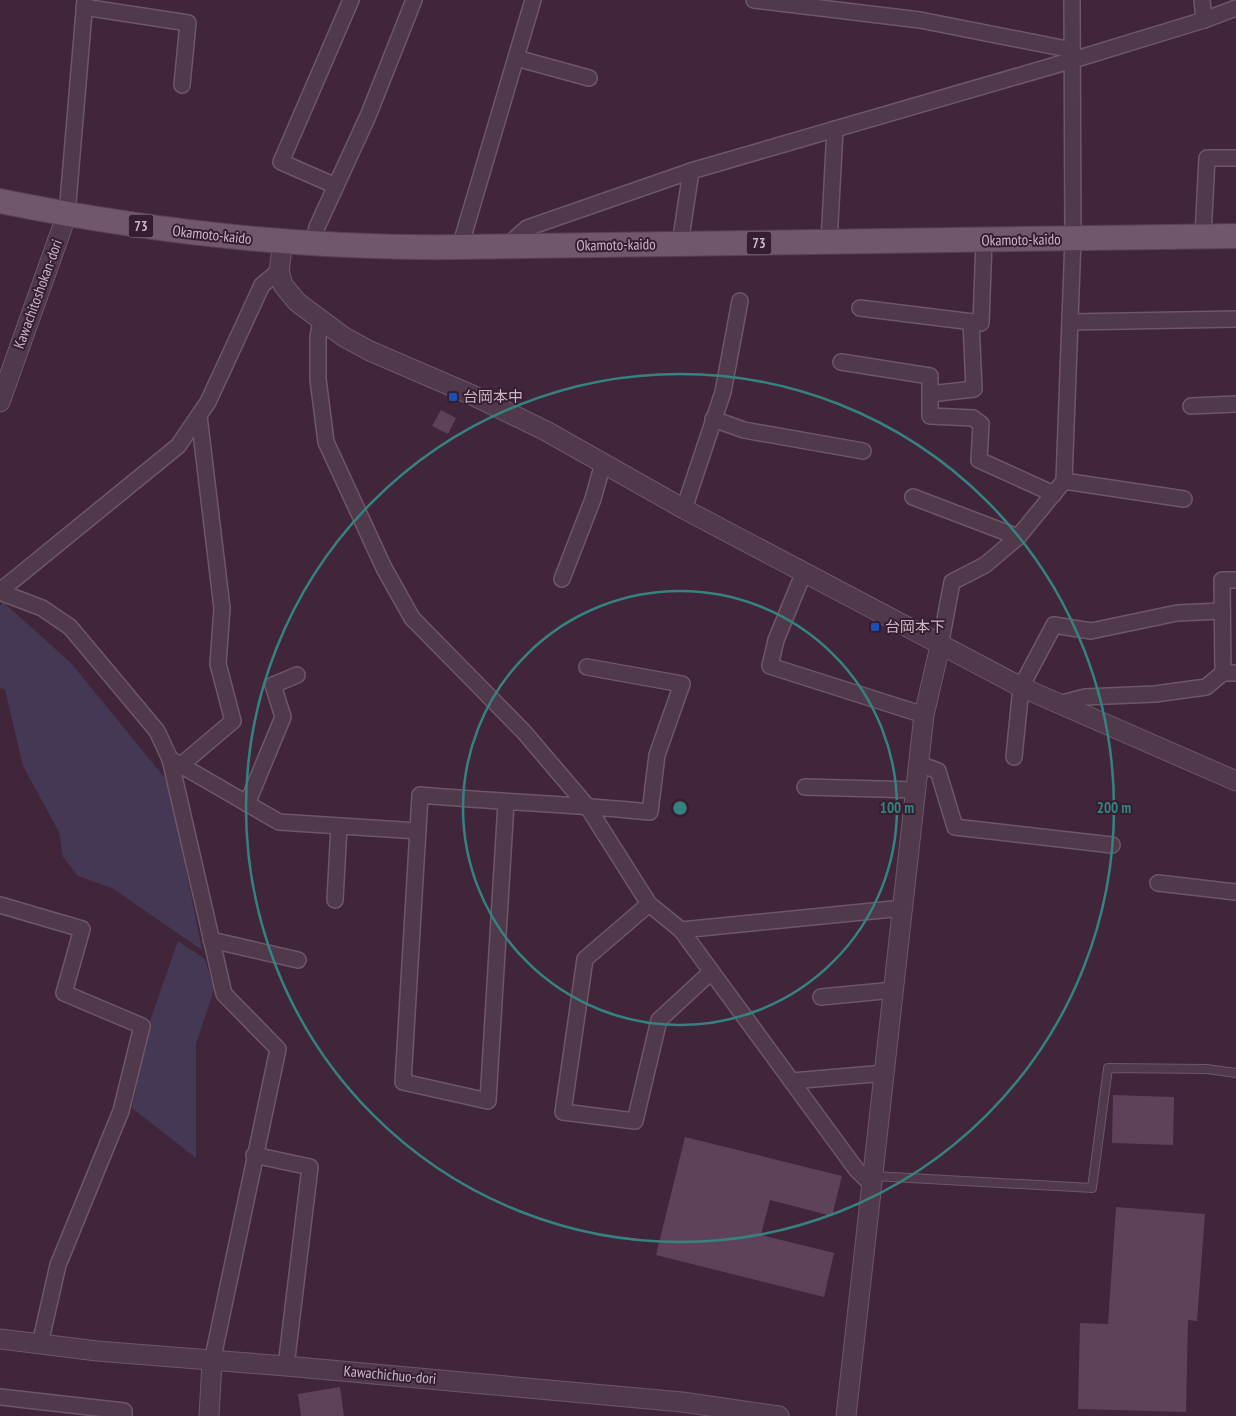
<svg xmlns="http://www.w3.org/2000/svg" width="1236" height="1416" font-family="'PT Sans Narrow','Noto Sans JP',sans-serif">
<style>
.green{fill:#453855}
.building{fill:#60415a}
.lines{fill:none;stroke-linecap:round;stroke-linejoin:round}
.service-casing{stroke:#6e5769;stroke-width:10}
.minor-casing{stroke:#6e5769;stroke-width:18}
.tertiary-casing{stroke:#6e5769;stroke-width:21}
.primary-casing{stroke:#564051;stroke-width:26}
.service{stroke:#50394b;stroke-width:8}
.minor{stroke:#50394b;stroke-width:15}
.tertiary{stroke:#50394b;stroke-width:19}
.primary{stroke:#70576b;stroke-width:24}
.ring{fill:none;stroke:#358380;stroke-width:2.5}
.transit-dot{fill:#1a4fb4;stroke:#351e30;stroke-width:2}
.labels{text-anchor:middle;stroke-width:4;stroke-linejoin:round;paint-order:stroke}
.shield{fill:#351e30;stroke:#9e8899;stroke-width:1}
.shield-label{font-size:14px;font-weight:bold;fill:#cbb6c6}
.street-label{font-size:15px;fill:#cbb6c6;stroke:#351e30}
.poi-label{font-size:15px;fill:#cbb6c6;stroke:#351e30;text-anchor:start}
.centre{fill:#358380;stroke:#351e30;stroke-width:2.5}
.ring-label{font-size:15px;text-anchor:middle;font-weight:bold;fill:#358380;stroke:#351e30;stroke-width:4;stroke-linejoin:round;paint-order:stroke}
</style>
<rect width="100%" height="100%" fill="#40253b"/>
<g class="green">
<polygon points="3,602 71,663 169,783 202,950 112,888 78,876 63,857 59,832 23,766 5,690 0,688 0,606"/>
<polygon points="178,941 205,959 214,989 196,1044 196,1158 132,1108 151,1018"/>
</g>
<g class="building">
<polygon points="441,410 456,418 448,434 432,426"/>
<polygon points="1113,1095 1174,1097 1173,1145 1112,1143"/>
<polygon points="685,1137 842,1176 832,1216 770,1200 761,1235 834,1253 824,1297 656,1255"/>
<polygon points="1116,1207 1205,1214 1197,1321 1188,1320 1186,1412 1078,1409 1080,1323 1108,1324"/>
<polygon points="340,1387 344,1416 301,1416 298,1394"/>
</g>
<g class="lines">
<defs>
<polyline id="service" points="874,1176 1092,1188 1108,1068 1207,1069 1236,1073"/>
<g id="minor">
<polyline points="754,0 920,20 1072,50"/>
<polyline points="1202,0 1204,20"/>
<polyline points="84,7 188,23 182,85"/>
<polyline points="516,58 589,78"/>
<polyline points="336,186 281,162 351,0"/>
<polyline points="67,214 85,0"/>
<polyline points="1203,236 1207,158 1236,158"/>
<polyline points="829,242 835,129"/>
<polyline points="313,244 317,227 368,116 414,0"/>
<polyline points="680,244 691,171"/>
<polyline points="460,247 533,0"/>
<polyline points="506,247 527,228 691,171 1073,60 1204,20 1236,8"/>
<polyline points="860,308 981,323 984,241"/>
<polyline points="321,320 318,337 318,379 326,442 384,568 412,618 524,732 587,806 649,904 681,930 856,1169 872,1185"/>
<polyline points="1070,322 1236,319"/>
<polyline points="841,362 930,376 930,416 973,418 981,424 979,460 1054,494"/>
<polyline points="930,394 974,389 971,322"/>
<polyline points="1191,406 1236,404"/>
<polyline points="713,419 744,430 863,451"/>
<polyline points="1064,481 1184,499"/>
<polyline points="913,497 1018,537"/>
<polyline points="684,509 723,392 740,301"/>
<polyline points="804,572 776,640 770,666 924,715"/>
<polyline points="562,579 593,499 603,463"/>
<polyline points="1236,580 1222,580 1223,673 1236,673"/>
<polyline points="0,591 178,446 208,402 262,285 279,271"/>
<polyline points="0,592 42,608 70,627 157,731 170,759 279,822 418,831"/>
<polyline points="940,646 952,582 985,565 1018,537 1064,481 1073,239 1072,0"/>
<polyline points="1058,704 1085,697 1155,694 1206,687 1223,673"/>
<polyline points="1014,757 1021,687 1054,625 1091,631 1177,613 1222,611"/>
<polyline points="170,759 224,994 278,1049 212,1362"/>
<polyline points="919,764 938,771 955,827 1112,845"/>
<polyline points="181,765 233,721 218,664 222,608 199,416"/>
<polyline points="805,787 916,790"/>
<path d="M506,803l-18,298 -85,-19 17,-287c77,7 153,9 230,17l7,-57 25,-71 -95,-17"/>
<polyline points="247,804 283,717 273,685 297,675"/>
<polyline points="1158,883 1236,892"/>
<polyline points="335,900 339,826"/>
<polyline points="649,904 585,959 563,1112 635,1121 659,1020 711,972"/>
<polyline points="0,905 82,929 64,993 142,1026 121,1111 58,1265 40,1344"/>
<polyline points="681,930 903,908"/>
<polyline points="211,940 298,960"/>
<polyline points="821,997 894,990"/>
<polyline points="792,1081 885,1073"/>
<polyline points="254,1155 310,1167 286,1366"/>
<polyline points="0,1397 124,1411 124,1416"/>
</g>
<g id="tertiary">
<polyline points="283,242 279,271 283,285 297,302 344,337 370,351 472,395 546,431 684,509 1021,687 1236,781"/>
<polyline points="0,402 67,214"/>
<polyline points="0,1339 97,1351 286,1366 682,1402 779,1416"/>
<polyline points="209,1416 212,1362"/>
<polyline points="846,1416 924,715 940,646"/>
</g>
<path id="primary" d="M0,201c152,31 305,48 460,46l776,-11"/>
</defs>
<use href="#service" class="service-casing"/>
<use href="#minor" class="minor-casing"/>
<use href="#tertiary" class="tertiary-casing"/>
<use href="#primary" class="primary-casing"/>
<use href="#service" class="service"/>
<use href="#minor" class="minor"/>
<use href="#tertiary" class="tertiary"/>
<use href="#primary" class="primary"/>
</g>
<g class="ring">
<circle cx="680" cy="808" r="217"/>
<circle cx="680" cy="808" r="434"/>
</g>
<g class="transit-dot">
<rect x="448" y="392" width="10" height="10" rx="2.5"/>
<rect x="870" y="622" width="10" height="10" rx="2.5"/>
</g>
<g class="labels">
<g class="shield">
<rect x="128.5" y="214.5" width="25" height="23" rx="4"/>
<rect x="746.5" y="231.5" width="25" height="23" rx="4"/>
</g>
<g class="shield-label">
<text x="141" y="231">73</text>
<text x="759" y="248">73</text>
</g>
<g class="street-label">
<text transform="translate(212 235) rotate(6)" y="5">Okamoto-kaido</text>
<text transform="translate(1021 240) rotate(-1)" y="5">Okamoto-kaido</text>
<text transform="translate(616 245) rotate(-1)" y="5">Okamoto-kaido</text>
<text transform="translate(38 294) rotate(-70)" y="5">Kawachitoshokan-dori</text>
<text transform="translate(390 1375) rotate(5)" y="5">Kawachichuo-dori</text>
</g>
<g class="poi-label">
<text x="463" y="402">台岡本中</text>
<text x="885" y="632">台岡本下</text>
</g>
</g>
<circle cx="680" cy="808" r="8" class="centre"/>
<g class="ring-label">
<text x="897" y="813">100 m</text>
<text x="1114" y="813">200 m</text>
</g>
</svg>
